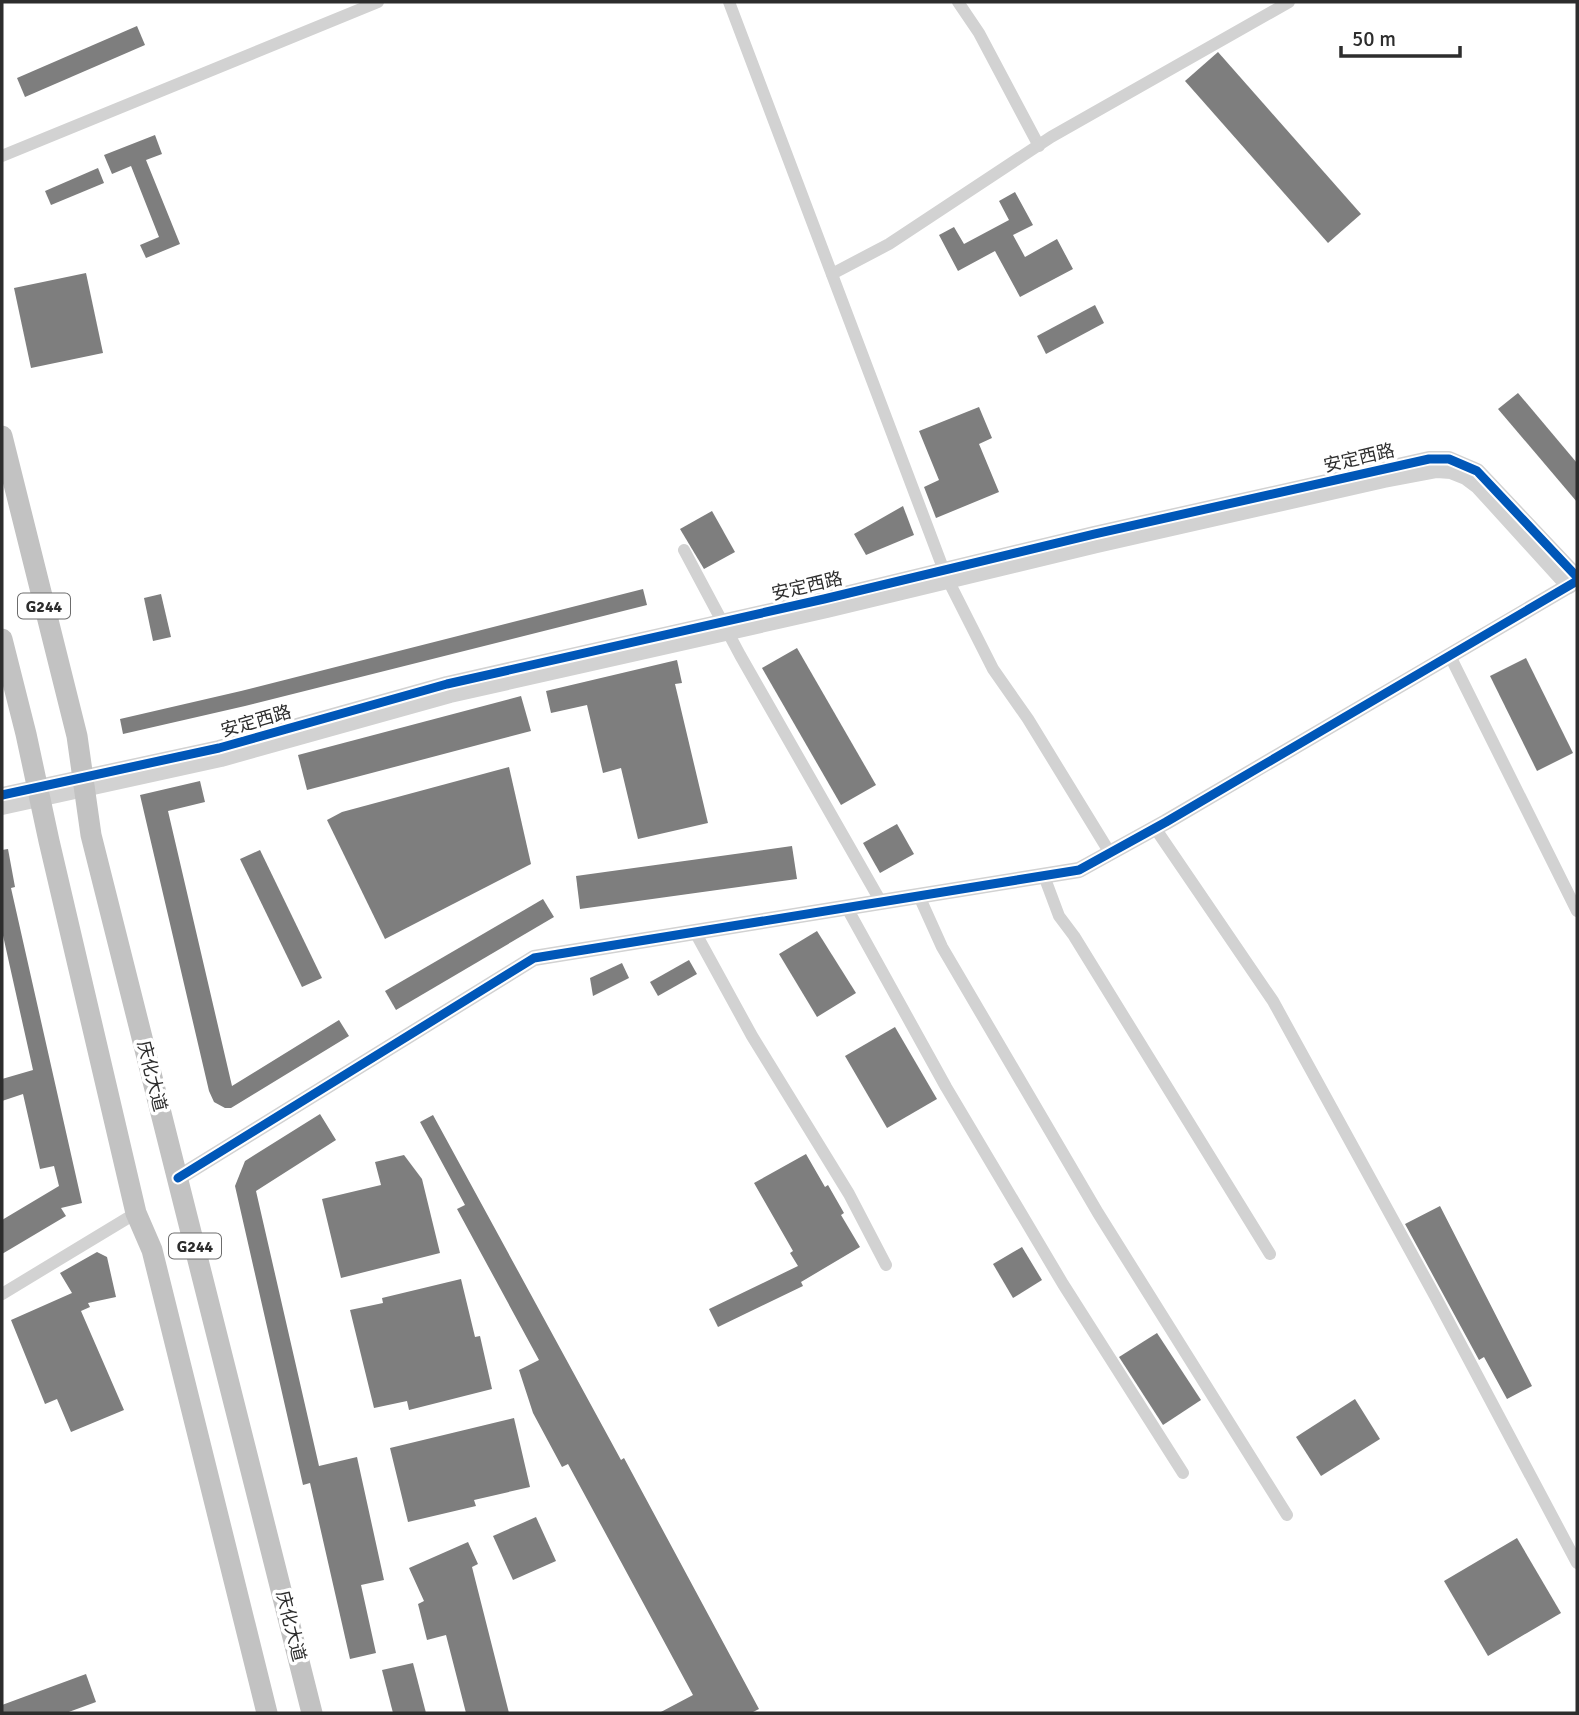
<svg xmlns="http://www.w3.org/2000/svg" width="1579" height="1715" font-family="Signika,'Noto Sans SC',sans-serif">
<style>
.building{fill:#7e7e7e}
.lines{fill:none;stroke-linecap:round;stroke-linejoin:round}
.minor{stroke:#d2d2d2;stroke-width:12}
.tertiary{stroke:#d2d2d2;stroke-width:16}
.trunk{stroke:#c2c2c2;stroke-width:21}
.cycleway-casing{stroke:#fff;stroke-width:13}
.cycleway{stroke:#0057b8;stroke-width:9}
.labels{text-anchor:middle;stroke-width:7;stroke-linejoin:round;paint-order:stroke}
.shield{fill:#fff;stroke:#6c6c6c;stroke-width:2}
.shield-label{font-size:16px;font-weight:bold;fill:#2d2d2d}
.street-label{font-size:18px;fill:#2d2d2d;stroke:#fff}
</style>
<rect width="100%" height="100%" fill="#fff"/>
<g class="building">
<polygon points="137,26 145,45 25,97 17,78"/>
<polygon points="1218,52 1361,214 1328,243 1185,81"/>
<polygon points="155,135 162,154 146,160 180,244 146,258 140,245 159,237 131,166 112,174 104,155"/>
<polygon points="98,168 104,183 51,205 45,191"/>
<polygon points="1015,192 1033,225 1013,235 1025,257 1057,239 1073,269 1020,297 995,251 958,271 939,235 954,227 964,244 1009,220 999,201"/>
<polygon points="86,273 103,353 31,368 14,288"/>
<polygon points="1095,305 1104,323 1046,354 1037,336"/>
<polygon points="1518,393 1577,463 1577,502 1498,409"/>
<polygon points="979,407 992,438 979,444 999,492 936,518 924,487 939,480 919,431"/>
<polygon points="903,506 914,535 866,555 854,534"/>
<polygon points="712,511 735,552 704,569 680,529"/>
<polygon points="643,589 647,605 245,706 123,734 120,719 241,691"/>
<polygon points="161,594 171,637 153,641 144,598"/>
<polygon points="797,648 876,785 841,805 762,668"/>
<polygon points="1526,658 1573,753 1537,771 1490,676"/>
<polygon points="677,660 682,683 675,684 708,823 638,839 621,768 603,773 587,705 551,713 546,691"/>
<polygon points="521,696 531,731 307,790 298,755"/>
<polygon points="509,767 531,864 385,939 327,820 342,812"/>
<polygon points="200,781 205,802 168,811 232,1086 339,1020 349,1036 231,1108 225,1108 214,1102 209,1091 140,795"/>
<polygon points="897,824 914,854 880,873 863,843"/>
<polygon points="792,846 797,879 580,909 576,876"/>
<polygon points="8,849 15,887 11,888 82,1203 61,1208 66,1216 2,1254 2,1220 59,1186 54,1166 40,1169 23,1094 2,1101 2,1079 33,1070 2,931 2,850"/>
<polygon points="260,850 322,978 302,987 240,859"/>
<polygon points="543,899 554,917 396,1010 385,991"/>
<polygon points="817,931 856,993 817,1017 779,954"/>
<polygon points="689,960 697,974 658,996 650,982"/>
<polygon points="622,963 629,978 593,996 590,978"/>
<polygon points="895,1027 937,1099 887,1128 845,1056"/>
<polygon points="320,1114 336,1140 256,1191 319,1466 357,1457 384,1580 361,1585 376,1653 350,1659 310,1483 303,1485 235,1186 245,1161"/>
<polygon points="433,1115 621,1460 624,1458 759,1709 751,1713 659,1713 693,1695 568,1464 562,1467 533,1413 519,1370 539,1360 457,1209 465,1205 420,1122"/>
<polygon points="806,1154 825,1187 828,1185 844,1213 841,1215 860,1247 801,1282 803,1286 718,1327 709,1309 798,1266 790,1253 793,1251 754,1183"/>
<polygon points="404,1155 422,1179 440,1253 341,1278 322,1199 381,1185 375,1162"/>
<polygon points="1440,1206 1532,1386 1507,1399 1484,1357 1479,1360 1405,1224"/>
<polygon points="1022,1247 1042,1280 1013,1298 993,1264"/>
<polygon points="97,1252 107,1257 116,1297 88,1303 90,1307 81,1311 124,1410 71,1432 57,1399 45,1404 11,1320 72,1293 60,1273"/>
<polygon points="461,1279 475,1337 480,1336 492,1389 409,1410 407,1401 374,1408 350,1310 383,1303 382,1298"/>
<polygon points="1157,1333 1201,1400 1163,1425 1119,1357"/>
<polygon points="1355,1399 1380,1439 1321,1476 1296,1437"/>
<polygon points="514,1418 530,1487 474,1500 476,1506 408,1522 390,1448"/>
<polygon points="536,1517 556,1561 513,1580 493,1536"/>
<polygon points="1517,1538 1561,1613 1488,1656 1444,1581"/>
<polygon points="468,1542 478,1564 472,1567 509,1713 466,1713 446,1635 427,1640 418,1604 424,1601 409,1568"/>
<polygon points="413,1663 426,1713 393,1713 382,1670"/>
<polygon points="86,1674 96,1702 66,1713 2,1713 2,1705"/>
</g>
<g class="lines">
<g class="minor">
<polyline points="729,2 946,576 993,669 1028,719 1110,853"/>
<polyline points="958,2 979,33 1039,146"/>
<polyline points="2,156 378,2"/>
<polyline points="832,274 889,244 1051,137 1289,2"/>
<polyline points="684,550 740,655 881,902"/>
<polyline points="1450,656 1577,911"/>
<polyline points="1155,828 1273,1001 1435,1296 1577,1563"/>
<polyline points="1044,876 1059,916 1074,936 1270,1254"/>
<polyline points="919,896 942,947 1098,1213 1287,1515"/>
<polyline points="847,908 946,1087 1063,1284 1183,1473"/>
<polyline points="695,932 752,1036 849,1194 886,1265"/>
<polyline points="2,1294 136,1213"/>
</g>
<g class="tertiary">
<polyline points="2,795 219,748 447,684 824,599 1094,534 1429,459 1449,459 1477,471 1577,577"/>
<polyline points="2,807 221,759 450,695 827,610 1097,545 1384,480 1437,470 1451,471 1466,477 1478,486 1569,586"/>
<polyline points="178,1178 534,958 1079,870 1166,822 1577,581"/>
</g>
<g class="trunk">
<polyline points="2,436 77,736 91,835 312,1713"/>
<polyline points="2,639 26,734 49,841 136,1213 152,1250 267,1713"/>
</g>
<defs>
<g id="cycleway">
<polyline points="2,795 219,748 447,684 824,599 1094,534 1429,459 1449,459 1477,471 1577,577"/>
<polyline points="178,1178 534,958 1079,870 1166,822 1577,581"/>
</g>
</defs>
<use href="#cycleway" class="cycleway-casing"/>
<use href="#cycleway" class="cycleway"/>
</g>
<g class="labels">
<g class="shield">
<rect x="18" y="593.5" width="52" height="25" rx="5"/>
<rect x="169" y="1233.5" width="52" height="25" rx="5"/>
</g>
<g class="shield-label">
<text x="44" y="612">G244</text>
<text x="195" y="1252">G244</text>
</g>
<g class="street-label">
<text transform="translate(1359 458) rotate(-13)" y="6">安定西路</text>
<text transform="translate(807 586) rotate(-13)" y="6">安定西路</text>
<text transform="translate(256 721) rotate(-16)" y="6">安定西路</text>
<text transform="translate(152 1076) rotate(76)" y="6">庆化大道</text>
<text transform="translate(291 1626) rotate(76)" y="6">庆化大道</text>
</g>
</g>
<rect width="1579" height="1715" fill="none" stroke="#2d2d2d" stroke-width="7"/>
<path d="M1341 46v10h119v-10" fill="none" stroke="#2d2d2d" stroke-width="3.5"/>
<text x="1352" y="46" font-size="21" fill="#2d2d2d" stroke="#ffffff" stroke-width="5" paint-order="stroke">50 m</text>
</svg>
